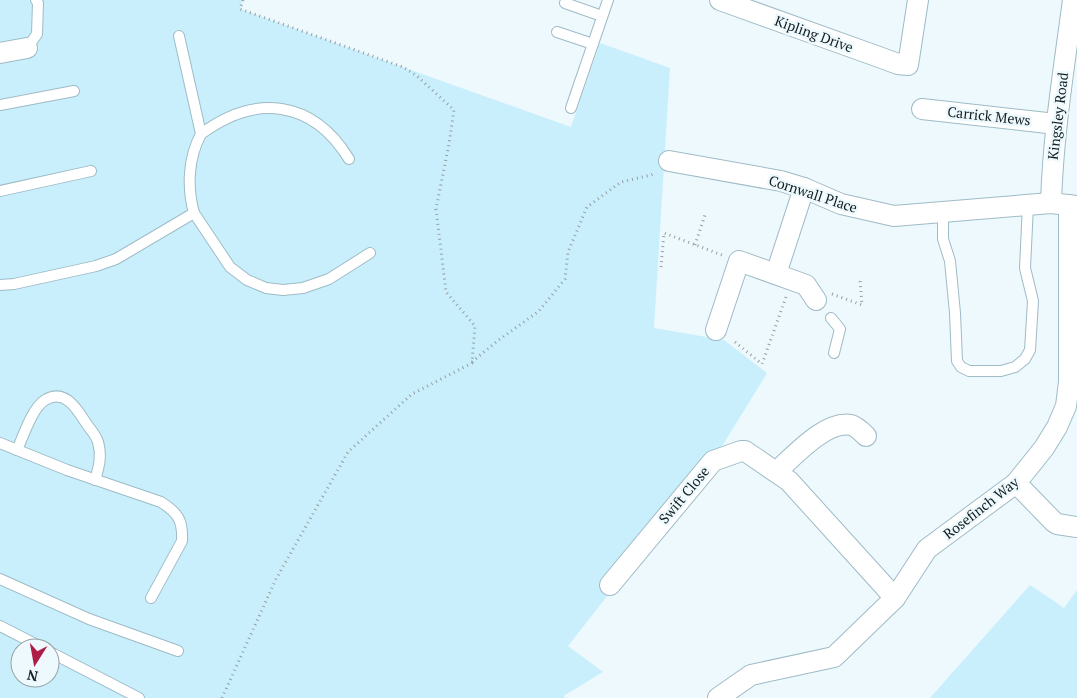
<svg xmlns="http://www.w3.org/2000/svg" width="1077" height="698" font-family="'PT Serif',serif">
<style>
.green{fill:#caeffc;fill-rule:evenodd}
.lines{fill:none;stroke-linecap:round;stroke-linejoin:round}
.lane-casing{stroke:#9ebbc6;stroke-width:12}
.street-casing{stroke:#9ebbc6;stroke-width:22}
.path{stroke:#949fa3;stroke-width:3;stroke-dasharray:1 4;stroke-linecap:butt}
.lane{stroke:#fff;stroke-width:10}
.street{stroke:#fff;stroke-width:20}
.labels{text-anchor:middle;stroke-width:5;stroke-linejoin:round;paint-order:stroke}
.street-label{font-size:14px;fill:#131e22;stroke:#edf9fd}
</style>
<rect width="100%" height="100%" fill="#edf9fd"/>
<g class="green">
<path d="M0,0h243l-3,9 331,118 29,-84 70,25 -16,260 70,12 43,33 -54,88 -145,185 35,26 -38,23 -1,3h-564zM20,648h30v30h-30z"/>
<polygon points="1030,585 1064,608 1077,590 1077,698 930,698"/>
</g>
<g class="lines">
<defs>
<g id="lane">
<polyline points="565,3 602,16"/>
<polyline points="557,32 593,44"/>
<polyline points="27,48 37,34 38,3 36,0"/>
<polyline points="0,105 74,91"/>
<polyline points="571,108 608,0"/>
<path d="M201,134c54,-40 111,-35 148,25"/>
<polyline points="0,191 91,171"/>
<polyline points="943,212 943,239 950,261 955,313 957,361 961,367 969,371 1001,371 1015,367 1025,359 1030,350 1033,301 1025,268 1028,205"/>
<polyline points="194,213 230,267 247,280 266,288 283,290 303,288 329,279 370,253"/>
<path d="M0,285l14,-1 82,-18 20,-7 78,-46c-7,-25 -6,-55 7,-79l-22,-98"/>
<polyline points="831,318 840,329 834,353"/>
<path d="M0,443l67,27 94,32c17,11 22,18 21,39l-31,57"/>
<path d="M17,450c6,-13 15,-42 28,-50 20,-12 32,9 41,23 4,6 10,12 12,19 4,14 1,25 -3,38"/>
<polyline points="0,579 89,619 178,651"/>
<polyline points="0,626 43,648"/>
<polyline points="50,652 139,698"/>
</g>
<g id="street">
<polyline points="720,0 879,57 898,64 908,65 918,0"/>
<polyline points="0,53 27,48"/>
<polyline points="922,109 1056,124"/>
<polyline points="669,161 781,181 804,188 841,204 894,216 1051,203 1077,206"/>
<path d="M1051,203c2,-68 13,-135 22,-203"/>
<polyline points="776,274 804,188"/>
<polyline points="716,330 739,261 806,285 816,300"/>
<path d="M777,471c17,-15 49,-51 74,-46 5,1 11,7 15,11"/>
<polyline points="1016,483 1054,522 1057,524 1077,527"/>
<polyline points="610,585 713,461 741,451 745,451 789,481 895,598"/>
<polyline points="718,698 751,675 834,657 895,598 927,549 1016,483 1044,448 1057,427 1066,406 1069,382 1069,205"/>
</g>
</defs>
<use href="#lane" class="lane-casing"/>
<use href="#street" class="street-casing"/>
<g class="path">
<polyline points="695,245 705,215"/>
<polyline points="661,267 664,233 722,255"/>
<polyline points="832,294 862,305 860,280"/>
<polyline points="735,342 762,364 786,297"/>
<polyline points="472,362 496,342 539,311 565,279 568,252 587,207 621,182 651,175 655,173"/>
<polyline points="222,698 276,579 348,452 412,394 472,363 475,326 446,292 436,209 449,144 454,110 417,76 403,67 240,9 243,0"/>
</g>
<use href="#lane" class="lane"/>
<use href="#street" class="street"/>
</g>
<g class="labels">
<g class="street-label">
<text transform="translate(814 34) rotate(20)" y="5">Kipling Drive</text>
<text transform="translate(989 116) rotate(6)" y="5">Carrick Mews</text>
<text transform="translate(1058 116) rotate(-83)" y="5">Kingsley Road</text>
<text transform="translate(813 194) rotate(18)" y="5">Cornwall Place</text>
<text transform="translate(684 495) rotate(-50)" y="5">Swift Close</text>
<text transform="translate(981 508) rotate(-38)" y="5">Rosefinch Way</text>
</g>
</g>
<g transform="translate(35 663) rotate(191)"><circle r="24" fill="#edf9fd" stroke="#96a1a5"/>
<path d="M0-4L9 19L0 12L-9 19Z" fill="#af1c45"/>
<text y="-8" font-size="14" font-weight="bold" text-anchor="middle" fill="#131e22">N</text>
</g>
</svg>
